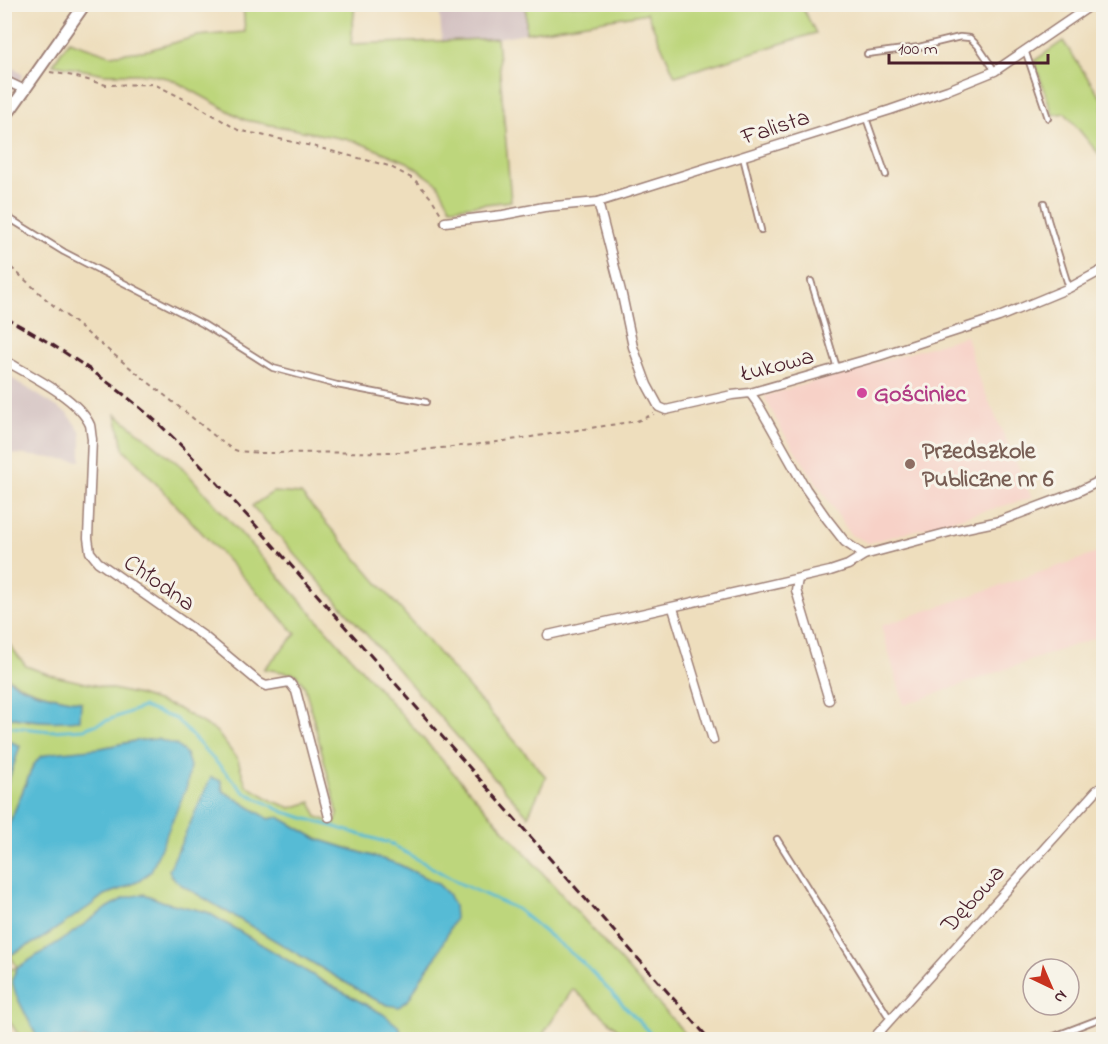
<svg xmlns="http://www.w3.org/2000/svg" width="1108" height="1044" font-family="'Indie Flower',sans-serif">
<style>
.built{fill:#f7d1c7}
.industrial{fill:#d2bfc0}
.green{fill:#bdd67b;stroke:#847a53;stroke-width:1.5;fill-rule:evenodd}
.water{fill:#57bbd5;stroke:#506d80;stroke-width:1.5}
.lines{fill:none;stroke-linecap:round;stroke-linejoin:round}
.stream{stroke:#57bbd5;stroke-width:3}
.service-casing{stroke:#9c7e74;stroke-width:8}
.minor-casing{stroke:#9c7e74;stroke-width:11}
.tertiary-casing{stroke:#9c7e74;stroke-width:14}
.path{stroke:#9c7e74;stroke-width:2;stroke-dasharray:4.5 4.5;stroke-linecap:butt}
.service{stroke:#fff;stroke-width:4.5}
.minor{stroke:#fff;stroke-width:8}
.tertiary{stroke:#fff;stroke-width:10}
.rail{stroke:#4a1f2b;stroke-width:3;stroke-dasharray:9 4.5;stroke-linecap:butt}
.hotel-dot{fill:#d1479c;stroke:#f7f3e8;stroke-width:2}
.education-dot{fill:#8d6e63;stroke:#f7f3e8;stroke-width:2}
.labels{text-anchor:middle;stroke-width:6;stroke-linejoin:round;paint-order:stroke}
.street-label{font-size:24px;fill:#4a1f2b;stroke:#f7f3e8}
.hotel-label{font-size:24px;font-weight:bold;fill:#b23c85;stroke:#f7f3e8;text-anchor:start}
.education-label{font-size:24px;font-weight:bold;fill:#785e54;stroke:#f7f3e8;text-anchor:start}
</style>
<rect width="100%" height="100%" fill="#f7f3e8"/>
<filter id="ink" filterUnits="userSpaceOnUse"><feTurbulence type="fractalNoise" baseFrequency=".0167" numOctaves="2"/><feDisplacementMap in="SourceGraphic" scale="12" xChannelSelector="R" yChannelSelector="G"/><feConvolveMatrix kernelMatrix="1 2 1 2 8 2 1 2 1" color-interpolation-filters="sRGB"/></filter>
<filter id="wash" filterUnits="userSpaceOnUse"><feTurbulence type="fractalNoise" baseFrequency=".008" numOctaves="4" result="noise"/><feDisplacementMap in="SourceGraphic" scale="24" xChannelSelector="R" yChannelSelector="G"/><feGaussianBlur stdDeviation="1.35" result="paint"/><feColorMatrix in="noise" values="0 0 0 0 0 0 0 0 0 0 0 0 0 0 0 0 0 1.4 0 .05"/><feComposite in="paint" operator="in"/></filter>
<g filter="url(#wash)">
<rect width="100%" height="100%" fill="#eedebd"/>
<g class="built">
<polygon points="966,336 978,377 1032,498 869,543 851,535 781,429 764,396"/>
<polygon points="1103,551 1103,635 904,705 881,626"/>
</g>
<g class="industrial">
<polygon points="439,5 526,5 526,33 497,38 442,41"/>
<polygon points="5,64 9,65 23,75 5,101"/>
<polygon points="5,374 68,414 81,433 81,461 5,453"/>
</g>
<g class="green">
<polygon points="243,5 355,5 351,44 442,41 497,38 511,201 451,208 438,184 407,162 355,141 245,120 171,79 148,74 105,74 53,64 69,41 110,55 149,50 197,36 245,32"/>
<polygon points="526,5 801,5 816,33 675,76 647,13 526,33"/>
<polygon points="1063,41 1100,96 1103,99 1103,159 1065,113 1053,115 1034,61"/>
<path d="M116,414l65,52 509,573h-61l-56,-50 -33,50h-134l-1,-3 -22,-22 -59,-32 -117,-70 -43,-10 -20,-8 -20,5 -20,11 -36,26 -52,59 22,44h-17l-16,-25v-43l12,-4 -7,-12 31,-16 49,-33 14,-11 17,-6 18,-8 12,-10 -16,-130 -34,7 -68,18 -28,68v-43l15,-45 -15,-7v-23l24,5 52,-19c-25,-5 -57,-10 -76,-27v-36l21,27 24,9 89,20 38,13 39,23 22,29 8,25 27,16 18,7 20,-6 6,15 18,6 3,-9 -33,-127 -9,-13 -32,-5 32,-35 -173,-186zM221,782l2,9 46,28 10,-2 38,22 81,25 40,20 10,10 6,12 -18,51 -10,13 -38,35 -18,-8 -190,-113 -8,-7z"/>
<polygon points="273,492 301,494 546,777 528,816 252,506"/>
</g>
<g class="water">
<path d="M4,676c20,17 52,21 77,26l-1,18c-27,3 -49,2 -75,-4z"/>
<polygon points="5,739 20,746 5,791"/>
<polygon points="157,739 176,745 186,754 190,766 187,786 151,871 139,881 121,889 104,895 90,906 41,939 10,955 5,955 5,834 33,766 40,757 52,753 101,748 135,741"/>
<polygon points="211,777 221,781 223,791 269,819 279,817 317,839 398,864 438,884 448,894 454,906 455,918 436,957 426,970 409,999 399,1007 388,1005 370,997 180,884 172,877 169,870"/>
<polygon points="144,894 164,902 207,912 324,982 383,1014 398,1026 406,1039 38,1039 16,995 12,980 17,968 68,936 104,910 124,898"/>
</g>
<g class="lines">
<polyline class="stream" points="4,726 50,731 84,729 143,707 176,719 244,792 284,812 389,843 459,883 517,909 583,963 657,1040"/>
</g>
</g>
<g filter="url(#ink)">
<g class="lines">
<defs>
<g id="service">
<polyline points="1025,50 1048,118"/>
<polyline points="867,54 919,47 960,37 970,38 978,46 995,71"/>
<polyline points="866,118 886,175"/>
<polyline points="743,157 761,230"/>
<polyline points="1044,203 1048,220 1069,288"/>
<polyline points="4,215 64,252 203,324 273,368 337,385 426,402"/>
<polyline points="811,281 837,368"/>
<polyline points="777,839 890,1019"/>
<polyline points="1044,1040 1104,1017"/>
</g>
<g id="minor">
<polyline points="4,80 25,90"/>
<polyline points="598,202 622,295 633,347 647,385 659,407 666,410 732,395 750,393 879,356 999,317 1069,288 1104,269"/>
<polyline points="445,222 503,215 544,207 598,202 890,110 948,90 995,71 1093,4"/>
<path d="M4,360c26,15 74,38 86,65 1,4 1,10 2,14l-4,99 2,14 8,10 107,75 55,46 6,3 23,-4 7,9 33,126"/>
<polyline points="750,393 758,404 806,489 827,519 845,542 864,555 957,530 1000,521 1077,492 1104,479"/>
<polyline points="798,579 796,590 829,700"/>
<polyline points="673,608 713,740"/>
<polyline points="548,635 830,571 848,565 864,555"/>
<polyline points="4,1033 9,1040"/>
<polyline points="872,1040 1097,790 1104,786"/>
</g>
<polyline id="tertiary" points="4,119 85,4"/>
</defs>
<use href="#service" class="service-casing"/>
<use href="#minor" class="minor-casing"/>
<use href="#tertiary" class="tertiary-casing"/>
<g class="path">
<polyline points="50,72 73,76 106,85 154,84 198,106 238,130 316,147 389,166 415,180 432,199 441,214"/>
<path d="M4,262c21,16 39,36 60,52 52,43 106,85 158,128l10,7 6,2 24,2 140,-1 89,-9 146,-22 17,-7"/>
</g>
<use href="#service" class="service"/>
<use href="#minor" class="minor"/>
<use href="#tertiary" class="tertiary"/>
<path class="rail" d="M4,317c56,30 108,65 155,107 32,30 62,63 92,96l459,520"/>
</g>
</g>
<circle class="hotel-dot" cx="862" cy="393" r="6"/>
<circle class="education-dot" cx="910" cy="464" r="6"/>
<g class="labels">
<g class="street-label">
<text transform="translate(775 126) rotate(-18)" y="8">Falista</text>
<text transform="translate(777 364) rotate(-15)" y="8">Łukowa</text>
<text transform="translate(160 582) rotate(35)" y="8">Chłodna</text>
<text transform="translate(972 898) rotate(-48)" y="8">Dębowa</text>
</g>
<g class="hotel-label">
<text x="874" y="401">Gościniec</text>
</g>
<g class="education-label">
<text x="922" y="458">Przedszkole<tspan x="922" dy="28">Publiczne nr 6</tspan></text>
</g>
</g>
<rect width="1108" height="1044" fill="none" stroke="#f7f3e8" stroke-width="24"/>
<g transform="translate(1051 987) rotate(136)"><circle r="28" fill="#f7f3e8" stroke="#b29e9c" stroke-width="1.5"/>
<path d="M0-4.5L10 22L0 15L-10 22Z" fill="#c8321e"/>
<text y="-9" font-size="16" font-weight="bold" text-anchor="middle" fill="#4a1f2b">N</text>
</g>
<path d="M889 54v9h159v-9" fill="none" stroke="#4a1f2b" stroke-width="3"/>
<text x="898" y="54" font-size="18" fill="#4a1f2b" stroke="#f7f3e8" stroke-width="4.5" paint-order="stroke">100 m</text>
</svg>
